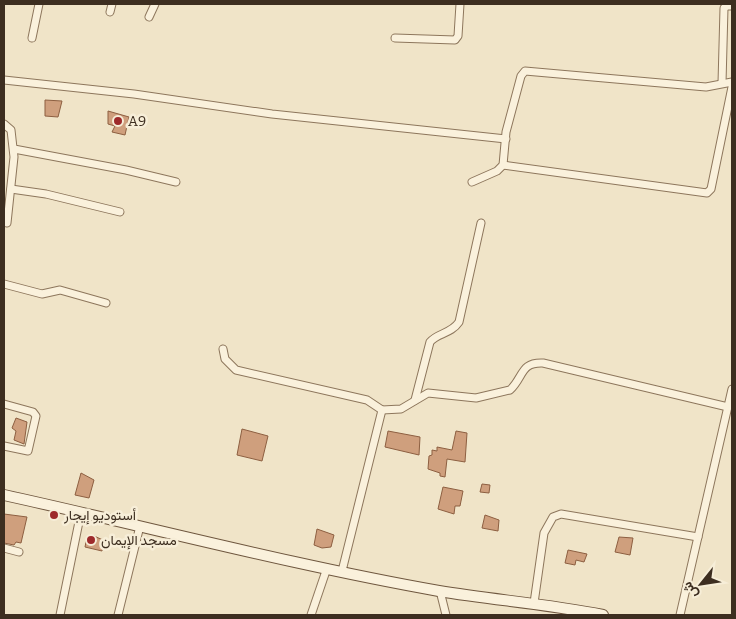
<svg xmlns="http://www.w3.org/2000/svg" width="736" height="619" font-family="Bitter,Vazirmatn,serif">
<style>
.building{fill:#cf9f7d;stroke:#8d5f41}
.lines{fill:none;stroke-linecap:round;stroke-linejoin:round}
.street-casing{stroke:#8d765c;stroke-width:9}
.secondary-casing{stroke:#6f573f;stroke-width:12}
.street{stroke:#faf1dc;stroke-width:7}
.secondary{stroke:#faf1dc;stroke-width:10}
.poi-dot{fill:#9e2a2b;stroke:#f7eed8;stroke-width:2}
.labels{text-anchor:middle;stroke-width:5;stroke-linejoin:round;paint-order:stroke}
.poi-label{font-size:14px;fill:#3d2e20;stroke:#f7eed8;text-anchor:start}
</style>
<rect width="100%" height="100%" fill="#f0e4c8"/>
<g class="building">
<polygon points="45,100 62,101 58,117 45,116"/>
<polygon points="108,111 129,117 125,135 112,132 115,126 108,124"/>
<polygon points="16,418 27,422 24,444 14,440 16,431 12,428"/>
<polygon points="242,429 268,436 262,461 237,455"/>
<polygon points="388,431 420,437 419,455 385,447"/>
<polygon points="456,431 467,433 465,462 447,459 445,477 440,476 440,473 428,469 429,456 432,455 432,450 437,451 437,447 452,450"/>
<polygon points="81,473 94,480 89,498 75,495"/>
<polygon points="482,484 490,485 489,493 480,492"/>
<polygon points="443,487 463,491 460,506 455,506 454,514 438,509"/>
<polygon points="4,514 27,517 21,543 16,542 14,545 4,543"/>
<polygon points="485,515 499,520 498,531 482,528"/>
<polygon points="317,529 334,535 331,547 322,548 314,545"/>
<polygon points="94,536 103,540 102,551 85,547 87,537 93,539"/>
<polygon points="619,537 633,538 630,555 615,552"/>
<polygon points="568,550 587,554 584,562 576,560 575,565 565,563"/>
</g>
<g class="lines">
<defs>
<g id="street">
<polyline points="110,12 112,4"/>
<polyline points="149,17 155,4"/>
<polyline points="32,38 39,4"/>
<polyline points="395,38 455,40 458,36 460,4"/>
<polyline points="4,80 134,94 272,114 506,139"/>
<polyline points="722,83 724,8 727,6 732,6"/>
<polyline points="4,124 11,130 14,157 7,223"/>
<polyline points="14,149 126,170 176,182"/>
<polyline points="503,165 707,193 711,189 732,87"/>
<polyline points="472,182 497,171 503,165 506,132 521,76 525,71 706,87 732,82"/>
<polyline points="11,189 46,194 120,212"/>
<polyline points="4,284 42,294 60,290 106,303"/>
<polyline points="223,349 225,359 236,370 367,400 382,410 342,571"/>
<path d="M415,400l15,-58c7,-9 21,-8 29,-20l22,-99"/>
<polyline points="4,404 33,412 36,416 28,451 4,446"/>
<path d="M382,410l19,-1 27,-16 48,5 34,-8c14,-13 10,-28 33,-27l185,44"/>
<polyline points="4,548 19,552"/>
<polyline points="440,591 446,615"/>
<polyline points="534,603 544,533 553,517 561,514 698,537"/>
<polyline points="60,615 81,512"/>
<polyline points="118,615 140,526"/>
<polyline points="311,615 327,568"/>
<polyline points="680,615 732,389"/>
</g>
<path id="secondary" d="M4,495c145,32 288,70 435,96 54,9 110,13 164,24"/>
</defs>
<use href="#street" class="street-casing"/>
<use href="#secondary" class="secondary-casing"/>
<use href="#street" class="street"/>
<use href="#secondary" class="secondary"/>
</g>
<g class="poi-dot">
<circle cx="118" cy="121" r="5"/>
<circle cx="54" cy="515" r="5"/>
<circle cx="91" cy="540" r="5"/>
</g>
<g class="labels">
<g class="poi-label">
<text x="128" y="126">A9</text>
<text x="64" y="520">أستوديو إيجار</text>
<text x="101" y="545">مسجد الإيمان</text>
</g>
</g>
<rect width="736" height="619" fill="none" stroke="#3d2e20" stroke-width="10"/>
<g transform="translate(701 584) rotate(240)" stroke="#f7eed8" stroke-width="4" paint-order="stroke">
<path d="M0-4L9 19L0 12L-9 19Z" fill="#3d2e20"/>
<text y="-8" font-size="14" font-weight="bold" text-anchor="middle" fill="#3d2e20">ش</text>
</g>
</svg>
